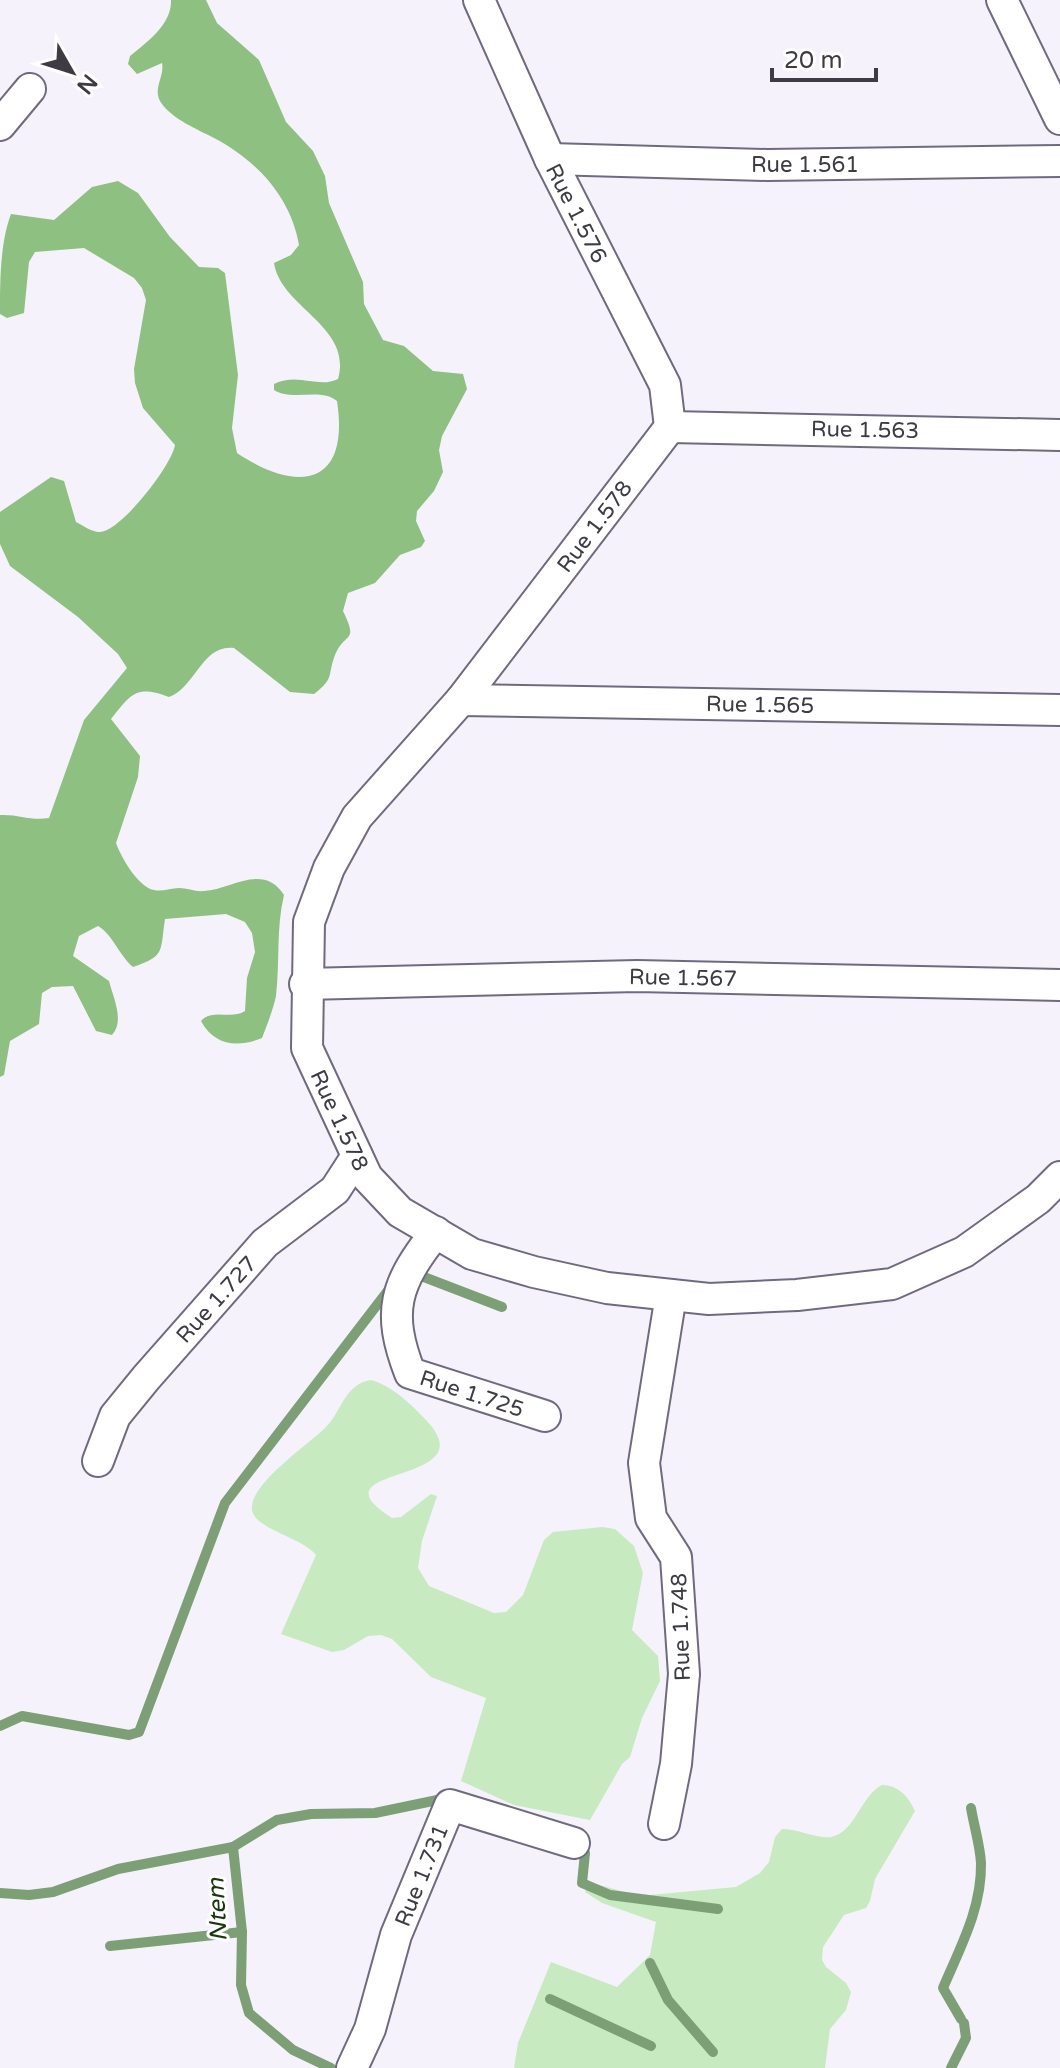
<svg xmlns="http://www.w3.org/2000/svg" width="1060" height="2068" font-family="'Varela Round',sans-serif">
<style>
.green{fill:#c8eac0}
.forest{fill:#8ec081}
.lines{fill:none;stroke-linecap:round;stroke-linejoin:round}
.stream{stroke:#7d9f76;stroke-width:10}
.minor-casing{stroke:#706a7e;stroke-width:34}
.minor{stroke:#fff;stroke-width:30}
.labels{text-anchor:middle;stroke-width:6;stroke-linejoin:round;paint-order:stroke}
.street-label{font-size:22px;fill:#3e3b44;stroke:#fff}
.water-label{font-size:24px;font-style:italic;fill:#18390e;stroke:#fff}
</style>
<rect width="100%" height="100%" fill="#f5f2fc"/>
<g class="green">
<path d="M371,1380c21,6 40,24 55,40 64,67 -120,44 -34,98l9,-1 30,-23 6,2 -15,45 -4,27 11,18 65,27 12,-1 17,-17 21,-55 9,-8 49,-5 13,2 19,17 9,27 -11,57 26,26 2,25 -18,37 -12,39 -8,7 -32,56 -76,-15 -53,-24 25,-83 -55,-21 -39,-38 -11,-4 -13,1 -24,14 -12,2 -51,-18 35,-79c-13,-17 -61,-26 -64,-45 -4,-25 57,-66 73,-82 17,-16 19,-44 46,-48z"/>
<path d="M882,1785c16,0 27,12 33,26l-40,68 -5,22 -4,7 -22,7 -21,32 -1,13 4,7 20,16 5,9 -5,18 -16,19 -5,39h-311l4,-25 33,-81 66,25 33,-32 6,-33 -54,-19 -17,-11 2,-6 9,-2 43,12 97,-9 24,-14 9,-11 6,-25 7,-8c16,0 36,10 49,8 24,-4 30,-42 51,-52z"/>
</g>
<path class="forest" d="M171,0h35l11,23 42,37 27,62 27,29 12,25 4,27 34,79 1,22 19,36 21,6 29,25 30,3 4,15 -25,47 -3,14 4,22 -9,19 -17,20 -1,10 9,20 -4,6 -21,8 -25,28 -27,10 -5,18c16,33 2,20 -8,44 -8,21 0,23 -21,39l-24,-2 -56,-44c-32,-4 -38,39 -65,49 -33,-12 -37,-4 -58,22l29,37 -2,21 -22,66c5,14 22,44 38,47 8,2 17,-2 25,-2 8,0 17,4 25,3 26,-1 59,-29 80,4 -8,33 -4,67 -8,101 -3,14 -9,29 -14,42 -23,9 -47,9 -61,-17 11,-13 30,-1 44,-10l2,-33 8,-26 -3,-19 -7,-11 -19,-8 -61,5c-5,32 1,37 -32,48 -14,-12 -20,-32 -35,-41l-19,10 -6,20 36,25c4,16 16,40 3,54l-16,-4 -23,-45 -21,1 -10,6 -3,31 -29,17 -6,34 -4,2v-262c18,-1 31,6 49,3l35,-98 43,-52 -9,-14 -40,-37 -68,-51 -10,-22v-32l51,-35 13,4 12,41c6,3 16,10 23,10 21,1 73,-67 76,-87l-32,-37 -8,-25 -1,-14 12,-69 -4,-12 -8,-10 -50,-30 -49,4 -6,10 -5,51 -17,5 -7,-4c0,-32 0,-71 11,-100l43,6 38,-33 26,-6 20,12 32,44 29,30 19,1 7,5 13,102 -6,53 5,25c61,41 113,33 100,-52 -17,-14 -44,1 -63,-11v-6c25,-12 44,5 64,-5 15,-53 -57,-71 -64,-116l17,-8 8,-10c-8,-48 -43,-85 -85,-107 -17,-9 -40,-18 -52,-34 -11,-14 3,-27 0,-41l-25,11 -9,-10 2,-8c17,-14 42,-32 41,-56z"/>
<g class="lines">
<g class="stream">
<polyline points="411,1272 502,1307"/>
<polyline points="0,1726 22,1716 129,1735 139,1732 225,1503 390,1288"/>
<polyline points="580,1841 585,1853 582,1883 610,1895 718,1909"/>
<polyline points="233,1847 277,1820 311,1814 375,1813 447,1798"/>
<polyline points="0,1893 29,1895 53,1892 118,1869 233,1847 242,1932 241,1985 249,2013 293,2050 331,2068"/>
<polyline points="110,1946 242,1932"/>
<polyline points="650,1963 668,2000 713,2052"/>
<polyline points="550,1999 651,2046"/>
<path d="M961,2019l-18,-31c17,-40 39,-80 38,-125 -1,-18 -7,-37 -10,-55"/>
<polyline points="951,2068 966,2038 964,2023"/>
</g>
<defs>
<g id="minor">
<polyline points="479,0 550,159 665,385 670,427"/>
<polyline points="1002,0 1060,119"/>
<polyline points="0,125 30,89"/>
<polyline points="550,159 767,165 1060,161"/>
<polyline points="670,427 461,700 357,817 329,868 309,922 307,1048 367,1177 400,1212 472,1254 534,1272 607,1288 709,1299 797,1295 892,1284 964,1252 1038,1199 1060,1177"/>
<polyline points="670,427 1060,435"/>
<polyline points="461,700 1060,710"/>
<polyline points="305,984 637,976 1060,985"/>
<path d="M436,1232c-41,52 -50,79 -26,141l135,43"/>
<polyline points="98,1461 115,1416 146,1378 265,1243 335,1190 357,1156"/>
<polyline points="664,1824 676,1764 684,1674 676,1557 651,1518 644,1463 671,1295"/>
<polyline points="352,2068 370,2029 396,1935 450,1805 574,1843"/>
</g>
</defs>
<use href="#minor" class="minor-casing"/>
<use href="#minor" class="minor"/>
</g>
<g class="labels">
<g class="street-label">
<text x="805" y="172">Rue 1.561</text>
<text transform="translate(577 213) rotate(63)" y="8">Rue 1.576</text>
<text transform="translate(865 429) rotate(1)" y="8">Rue 1.563</text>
<text transform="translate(594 526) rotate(-53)" y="8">Rue 1.578</text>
<text transform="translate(760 704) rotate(1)" y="8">Rue 1.565</text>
<text transform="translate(683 977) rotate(1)" y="8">Rue 1.567</text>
<text transform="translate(340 1120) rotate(65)" y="8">Rue 1.578</text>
<text transform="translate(216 1299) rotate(-48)" y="8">Rue 1.727</text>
<text transform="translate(472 1393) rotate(18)" y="8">Rue 1.725</text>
<text transform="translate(680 1627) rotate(-92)" y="8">Rue 1.748</text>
<text transform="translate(421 1875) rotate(-68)" y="8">Rue 1.731</text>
</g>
<g class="water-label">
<text transform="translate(217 1910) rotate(-93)" y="8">Ntem</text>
</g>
</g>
<g transform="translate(72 72) rotate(129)" stroke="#ffffff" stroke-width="6" paint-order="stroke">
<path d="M0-6L14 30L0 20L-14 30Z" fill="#3e3b44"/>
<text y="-12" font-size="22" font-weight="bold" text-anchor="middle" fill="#3e3b44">N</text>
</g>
<path d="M772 68v12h104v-12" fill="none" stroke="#3e3b44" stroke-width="4"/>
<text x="784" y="68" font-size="24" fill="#3e3b44" stroke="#ffffff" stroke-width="6" paint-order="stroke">20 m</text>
</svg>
